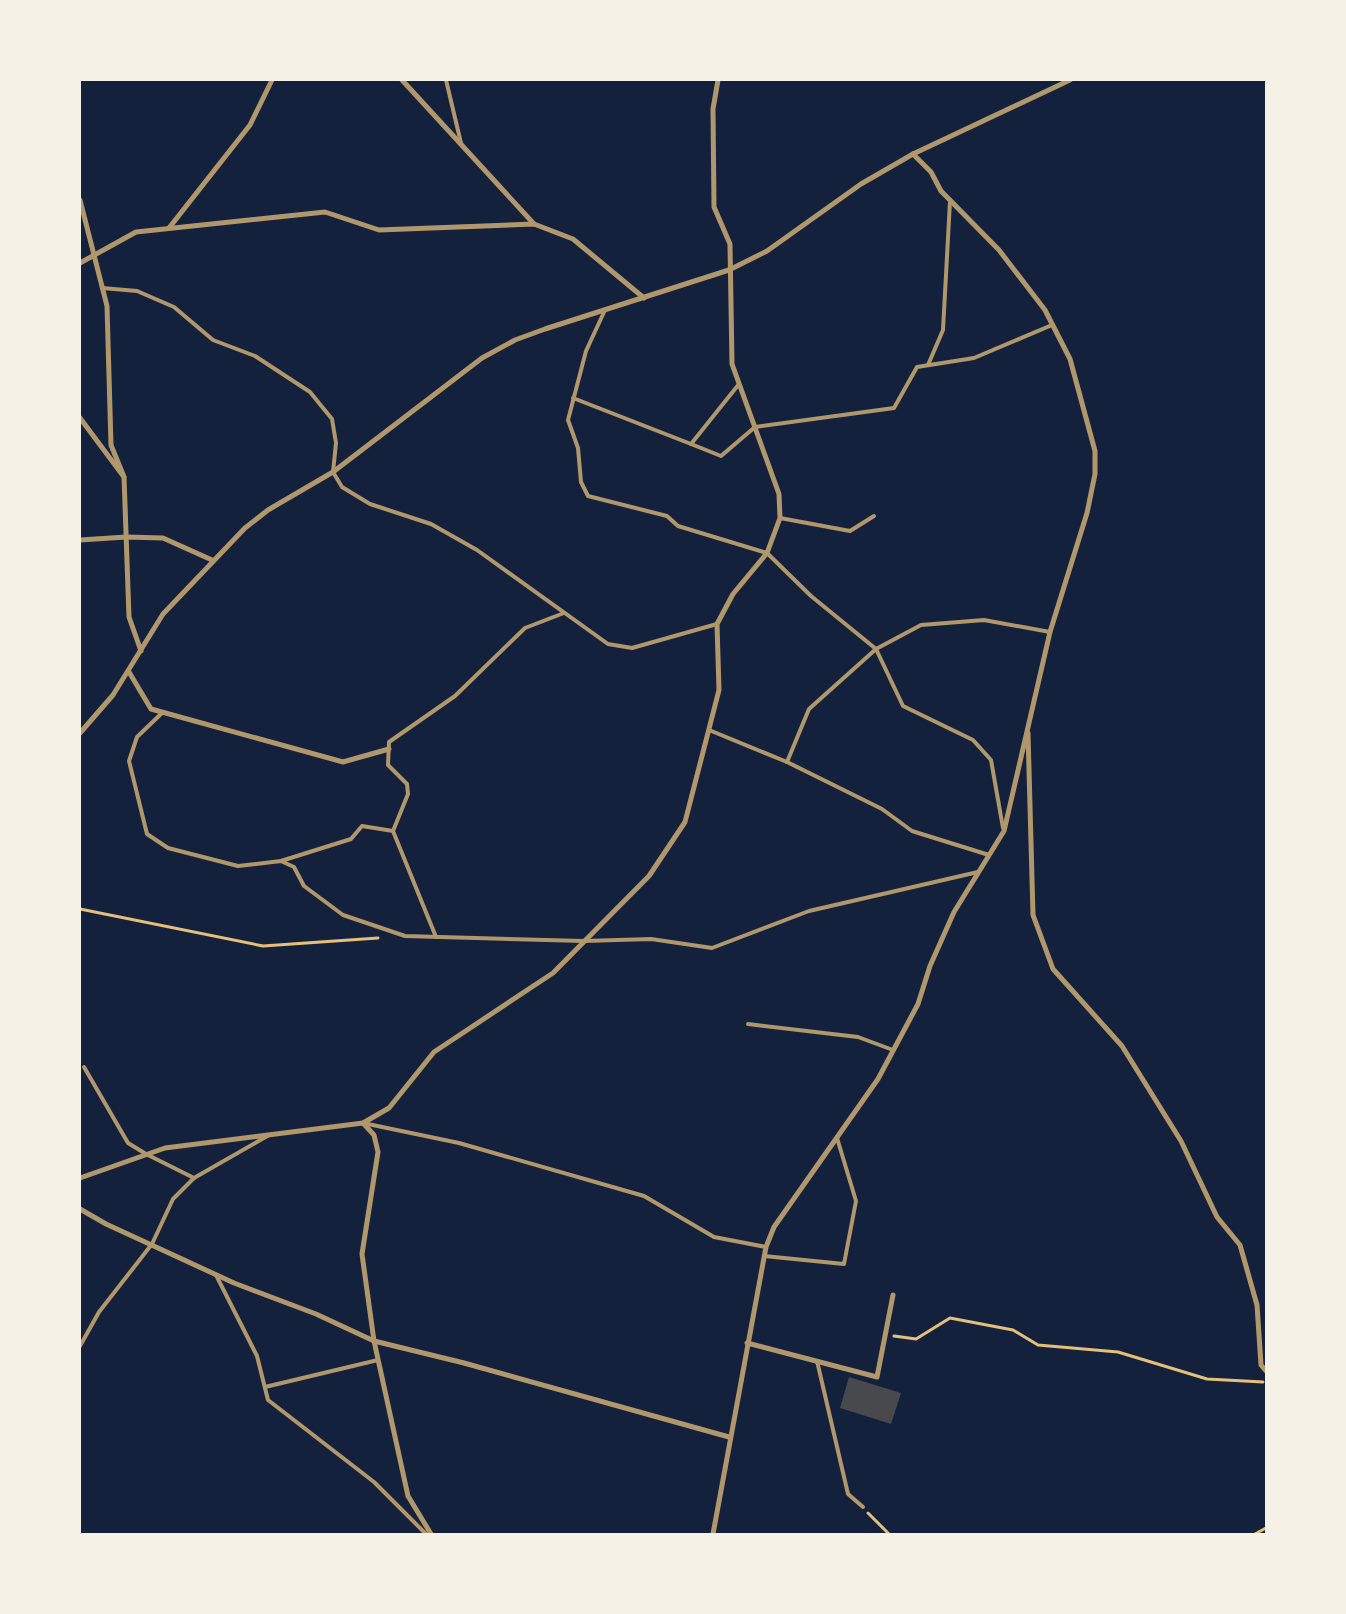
<svg xmlns="http://www.w3.org/2000/svg" width="1346" height="1614" font-family="'DejaVu Sans',sans-serif">
<style>
.building{fill:#48494c}
.lines{fill:none;stroke-linecap:round;stroke-linejoin:round}
.path{stroke:#e5c07b;stroke-width:3}
.service{stroke:#b1986c;stroke-width:4}
.minor{stroke:#b1986c;stroke-width:5}
</style>
<rect width="100%" height="100%" fill="#14213d"/>
<polygon class="building" points="849,1377 901,1393 891,1424 840,1408"/>
<g class="lines">
<g class="path">
<polyline points="80,909 263,946 378,938"/>
<polyline points="894,1336 916,1339 950,1318 1013,1330 1038,1345 1118,1352 1207,1379 1263,1382"/>
<polyline points="868,1513 889,1534"/>
<polyline points="1255,1534 1266,1528"/>
</g>
<g class="service">
<polyline points="446,80 461,143"/>
<polyline points="102,288 137,291 174,307 213,340 255,356 310,392 332,419 336,443 333,472 342,487 370,504 431,524 477,550 608,644 632,648 717,624"/>
<polyline points="605,310 586,351 568,420 578,448 581,482 588,496 667,516 678,526 767,553 811,596 876,649 903,706 973,740 991,760 1003,828"/>
<polyline points="928,365 943,330 950,201"/>
<polyline points="573,398 691,444 739,384"/>
<polyline points="691,444 721,456 755,427 894,408 917,367 974,358 1052,325"/>
<polyline points="780,518 850,531 874,516"/>
<polyline points="163,712 137,737 129,761 147,834 168,848 238,866 281,861 294,867 304,886 343,915 405,936 584,941 651,939 712,948 809,911 978,872"/>
<polyline points="709,730 787,762 882,809 912,831 989,855"/>
<polyline points="787,762 809,709 876,649 921,625 984,620 1050,632"/>
<polyline points="393,831 408,794 407,784 388,765 389,742 455,696 525,628 564,613"/>
<polyline points="281,861 351,839 362,826 393,831 436,937"/>
<polyline points="748,1024 858,1037 893,1050"/>
<polyline points="84,1067 128,1143 146,1154 194,1178"/>
<polyline points="363,1123 459,1143 644,1196 714,1237 766,1247"/>
<polyline points="764,1256 844,1264 856,1201 837,1138"/>
<polyline points="216,1275 257,1356 268,1400 374,1482 426,1534"/>
<polyline points="80,1346 99,1312 152,1244 173,1199 194,1178 269,1135"/>
<polyline points="817,1361 848,1494 863,1507"/>
<polyline points="265,1387 378,1360"/>
</g>
<g class="minor">
<polyline points="402,80 534,224"/>
<polyline points="80,200 107,306 111,445 124,477"/>
<polyline points="169,228 250,125 272,80"/>
<polyline points="80,263 136,232 325,212 379,230 534,224 573,239 644,298"/>
<polyline points="80,418 124,477 129,617 141,651"/>
<polyline points="80,540 126,537 163,538 212,560"/>
<polyline points="129,672 151,709 343,762 389,749"/>
<polyline points="80,733 113,695 163,614 245,528 268,510 333,472 482,358 515,340 545,329 729,270 767,251 861,184 913,154 1070,80"/>
<polyline points="1028,733 1033,915 1053,969 1122,1046 1181,1141 1217,1217 1240,1245 1257,1305 1261,1365 1266,1371"/>
<polyline points="363,1123 374,1135 378,1152 362,1254 374,1341 408,1496 431,1534"/>
<polyline points="80,1178 165,1148 363,1123 389,1108 434,1052 553,973 649,876 685,822 719,690 717,624 733,594 767,553 780,518 779,494 732,364 730,244 714,207 713,109 718,80"/>
<polyline points="80,1209 106,1224 234,1283 316,1314 374,1341 464,1363 729,1437"/>
<polyline points="747,1343 877,1377 893,1295"/>
<polyline points="713,1534 766,1247 774,1227 878,1079 918,1004 930,966 954,912 1004,831 1050,632 1087,513 1095,474 1095,451 1070,359 1045,310 999,250 941,191 931,172 913,154"/>
</g>
</g>
<rect width="1346" height="1614" fill="none" stroke="#f6f1e7" stroke-width="162"/>
</svg>
